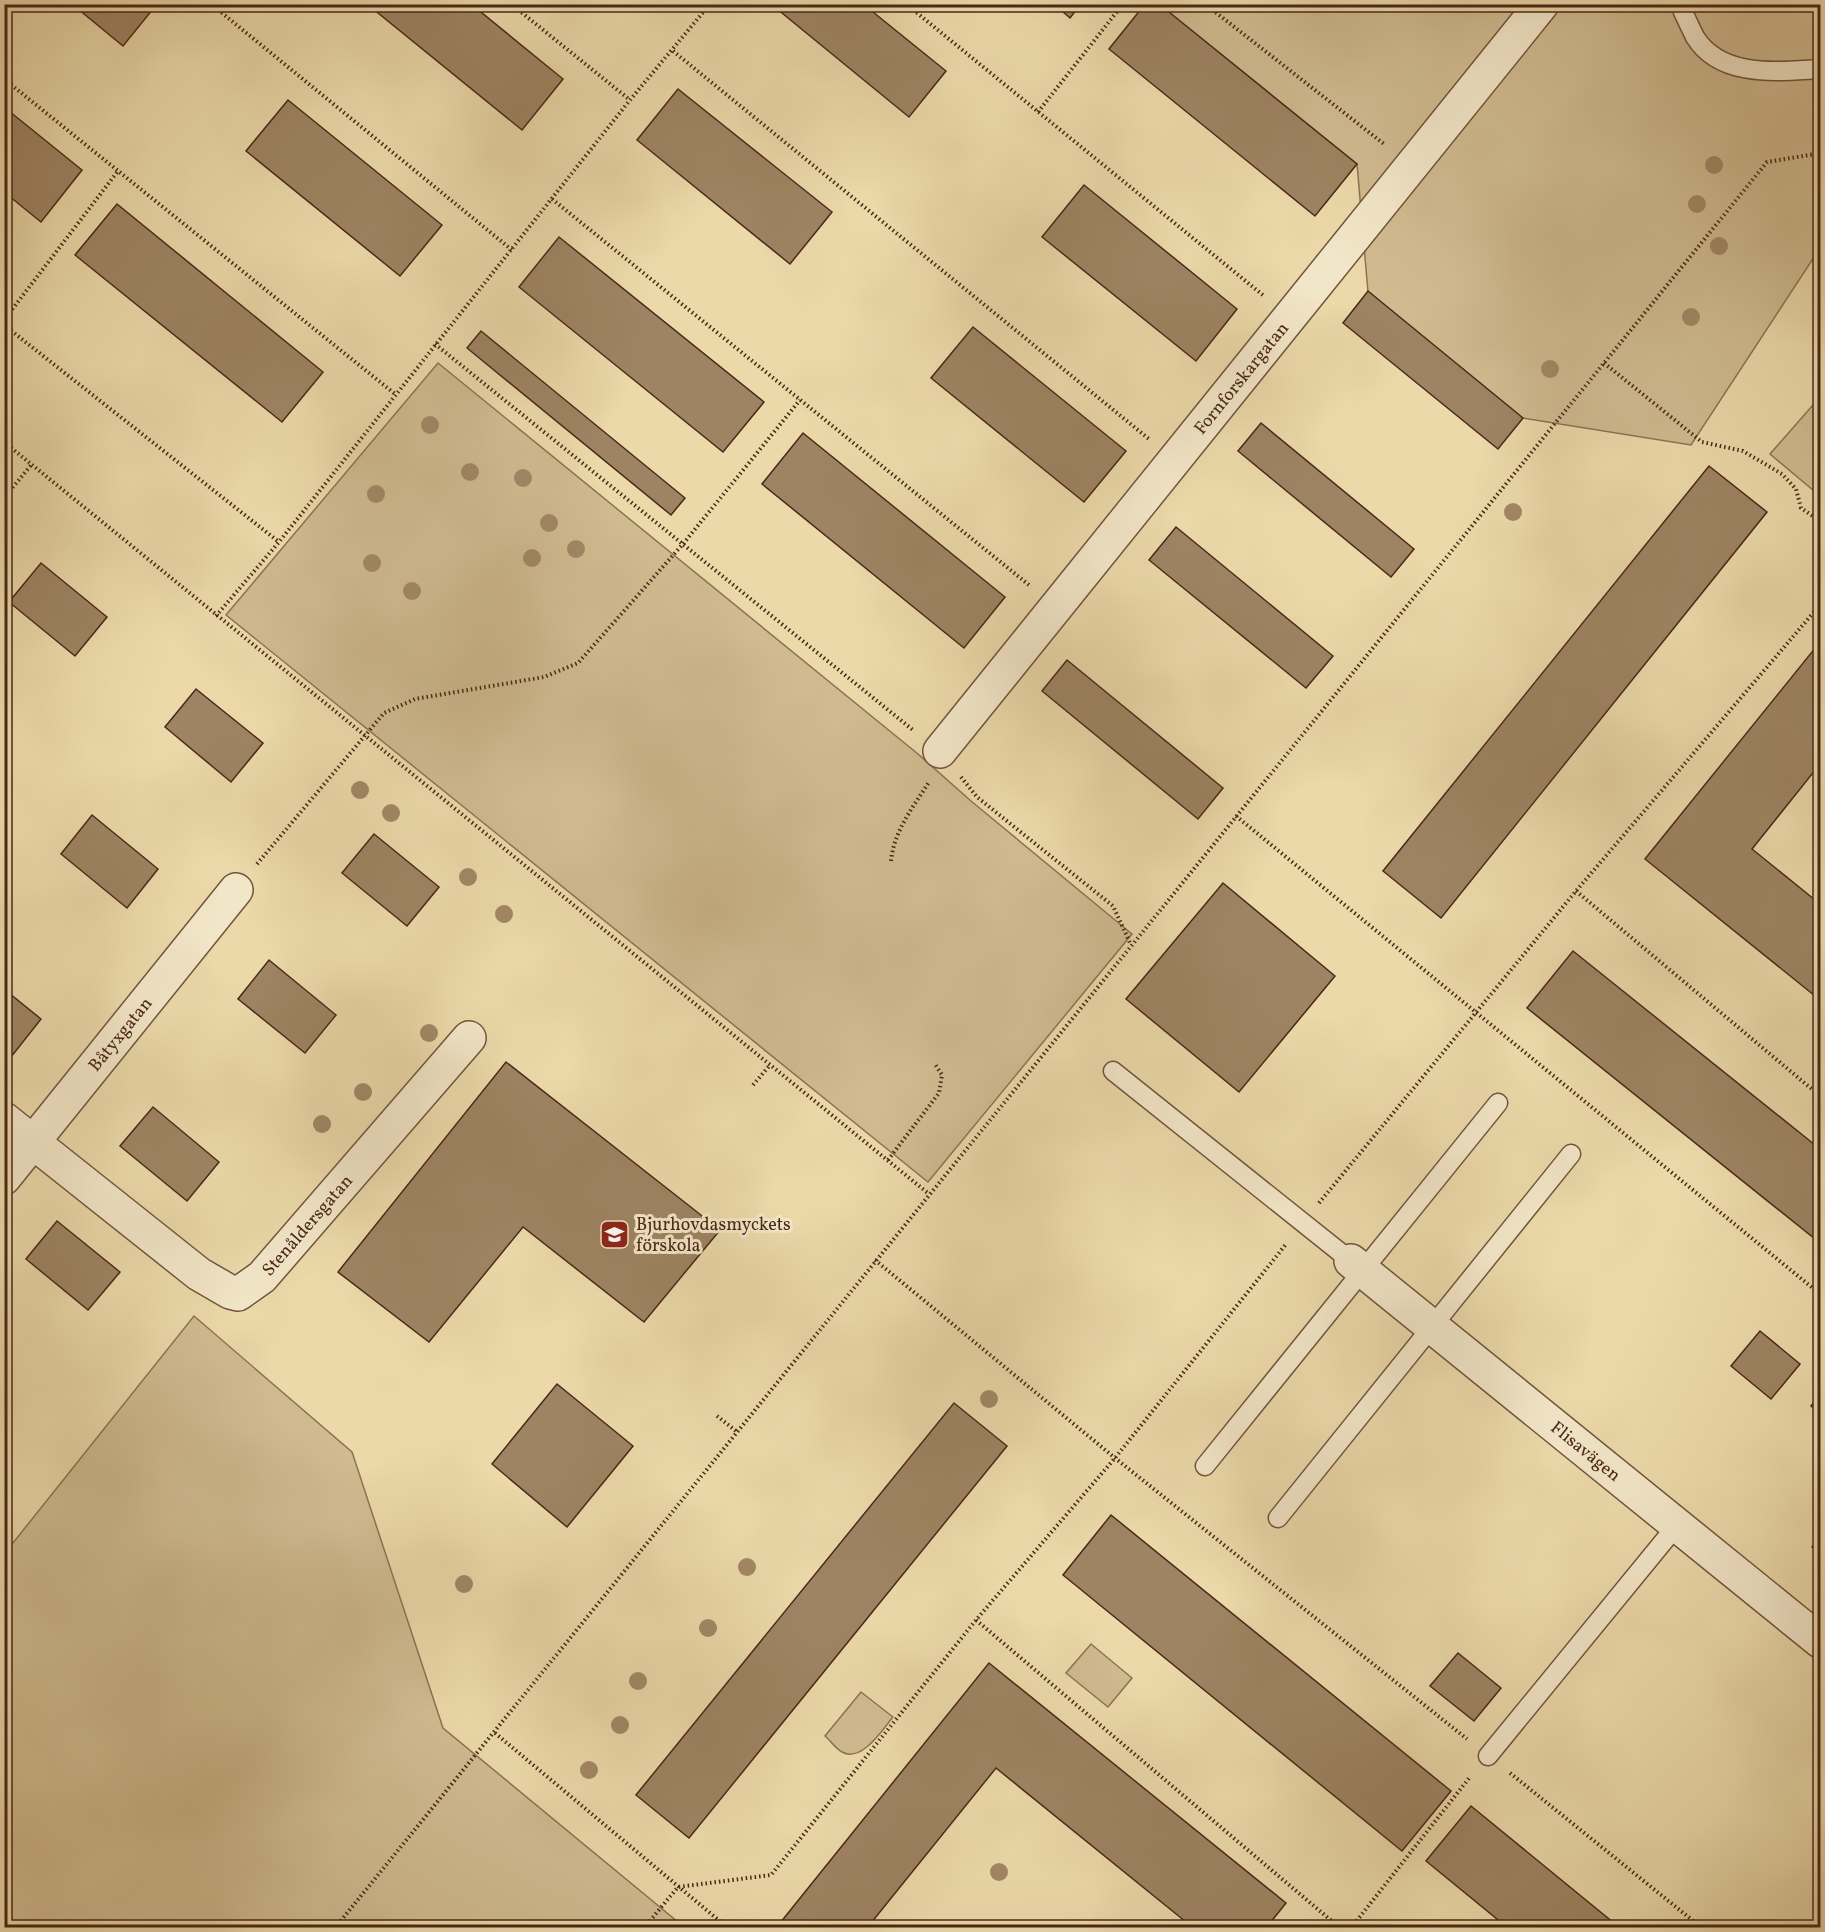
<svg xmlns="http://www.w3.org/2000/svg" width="1825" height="1932" font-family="Vollkorn,serif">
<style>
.green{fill:#d0bb91;stroke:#8e7254;stroke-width:1.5}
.building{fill:#9e8463;stroke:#4b2817;stroke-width:1.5}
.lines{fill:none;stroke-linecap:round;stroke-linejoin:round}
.lane-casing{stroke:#73543c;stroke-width:21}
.street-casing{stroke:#73543c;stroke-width:36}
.path{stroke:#4b2817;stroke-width:4;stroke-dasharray:1.5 3;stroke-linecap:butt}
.lane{stroke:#f2e6c8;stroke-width:18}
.street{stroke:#f2e6c8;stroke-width:33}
.tree{fill:#a28866}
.labels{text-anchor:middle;stroke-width:6;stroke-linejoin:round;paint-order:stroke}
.street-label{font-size:18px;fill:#4b2817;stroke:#f2e6c8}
.poi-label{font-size:18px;fill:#4b2817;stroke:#f2e6c8;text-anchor:start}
</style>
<rect width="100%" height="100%" fill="#ebd9aa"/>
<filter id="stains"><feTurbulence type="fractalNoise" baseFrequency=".00333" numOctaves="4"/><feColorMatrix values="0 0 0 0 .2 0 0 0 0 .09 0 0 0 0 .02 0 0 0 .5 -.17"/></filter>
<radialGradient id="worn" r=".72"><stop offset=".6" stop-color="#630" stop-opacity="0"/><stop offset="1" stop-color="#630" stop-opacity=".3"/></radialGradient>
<g class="green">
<polygon points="1159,5 1820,5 1820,248 1691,445 1523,418 1368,292 1357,164"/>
<polygon points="438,363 918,754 971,801 1132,934 928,1182 226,615"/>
<polygon points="1820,397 1820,496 1770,454"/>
<polygon points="194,1316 352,1452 443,1728 684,1927 5,1927 5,1553"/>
<polygon points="1091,1644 1132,1678 1108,1707 1066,1673"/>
<path d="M861,1692l32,25c-10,12 -31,46 -51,35 -6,-3 -12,-12 -17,-16z"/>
</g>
<g class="building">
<polygon points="72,4 157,4 123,46"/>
<polygon points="367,4 471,4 563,79 522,130"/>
<polygon points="771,4 863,4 946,71 909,117"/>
<polygon points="1054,4 1081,4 1070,18"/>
<polygon points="1145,4 1159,4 1357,164 1315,216 1109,49"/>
<polygon points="678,89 832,212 790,264 637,140"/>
<polygon points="288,100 442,225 400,276 246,151"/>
<polygon points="4,107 82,170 41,222 4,192"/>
<polygon points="1084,185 1237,309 1196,361 1042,237"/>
<polygon points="117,204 323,372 282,422 75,255"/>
<polygon points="559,237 764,402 723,452 519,287"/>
<polygon points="1368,291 1523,418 1498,449 1343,323"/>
<polygon points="973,327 1126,451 1084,502 931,378"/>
<polygon points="481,331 685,498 671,515 467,348"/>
<polygon points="1261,423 1414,549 1391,577 1238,451"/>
<polygon points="803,433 1005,597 964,648 762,484"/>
<polygon points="1709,466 1767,512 1441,918 1383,871"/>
<polygon points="1176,527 1333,656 1306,688 1149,560"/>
<polygon points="41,563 107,617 75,656 9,602"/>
<polygon points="1820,642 1820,764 1752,849 1820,904 1820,1000 1645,859"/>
<polygon points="1067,660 1223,788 1198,819 1042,691"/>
<polygon points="196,689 263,743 231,782 165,727"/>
<polygon points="92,815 158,869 127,908 61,854"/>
<polygon points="374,834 439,887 407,926 342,873"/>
<polygon points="1223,883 1335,976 1239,1092 1126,999"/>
<polygon points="1573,951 1820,1149 1820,1243 1527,1008"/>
<polygon points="269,960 336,1015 305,1053 238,999"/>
<polygon points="4,989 41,1019 11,1057 4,1052"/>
<polygon points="506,1062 720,1230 644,1322 523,1227 429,1342 338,1272"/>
<polygon points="153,1107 219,1162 187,1201 120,1146"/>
<polygon points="57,1221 120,1272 88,1310 26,1259"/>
<polygon points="1760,1331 1800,1364 1771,1399 1731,1366"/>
<polygon points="557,1384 633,1446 567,1527 492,1464"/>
<polygon points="1820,1395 1820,1414 1811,1406"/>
<polygon points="954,1403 1007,1446 689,1838 636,1795"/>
<polygon points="1111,1515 1451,1791 1402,1851 1063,1575"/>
<polygon points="1820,1537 1820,1554 1812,1547"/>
<polygon points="1458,1653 1501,1688 1474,1721 1430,1686"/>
<polygon points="989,1663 1286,1903 1266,1928 1181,1928 1186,1922 996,1768 867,1928 776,1928"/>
<polygon points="1471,1806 1620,1928 1508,1928 1426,1861"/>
</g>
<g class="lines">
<defs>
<g id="lane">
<path d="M1685,4l-2,8c4,8 8,17 12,25 26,42 84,34 125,32"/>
<polyline points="1113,1071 1351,1261"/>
<polyline points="1205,1466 1498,1103"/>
<polyline points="1278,1518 1571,1154"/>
<polyline points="1488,1756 1677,1525"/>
</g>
<g id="street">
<polyline points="940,751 1542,4"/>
<polyline points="4,1119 199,1274 230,1292 238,1294 262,1277 469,1038"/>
<polyline points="4,1178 236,890"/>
<polyline points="1351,1261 1820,1641"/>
</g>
</defs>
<use href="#lane" class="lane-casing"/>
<use href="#street" class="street-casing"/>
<g class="path">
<polyline points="211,4 512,250"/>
<polyline points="511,4 630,100"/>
<polyline points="906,4 1264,296"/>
<polyline points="1205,4 1384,144"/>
<polyline points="673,51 1149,439"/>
<polyline points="4,79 395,394"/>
<polyline points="1038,112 1123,4"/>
<polyline points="552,199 1029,585"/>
<polyline points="4,320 118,171"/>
<polyline points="4,325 279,542"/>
<polyline points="435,344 913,730"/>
<polyline points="1604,363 1702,442 1743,451 1782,474 1796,489 1801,508 1820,521"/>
<polyline points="4,442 929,1194"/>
<polyline points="4,498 32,464"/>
<polyline points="216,616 279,542 630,100 710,4"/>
<polyline points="961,777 977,797 1113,906 1131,945"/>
<polyline points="1236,816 1820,1294"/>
<path d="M891,861c3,-30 22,-54 38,-79"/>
<polyline points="257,864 384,713 415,699 544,677 578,663 683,544 800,400"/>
<polyline points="1576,891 1820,1096"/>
<polyline points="753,1085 770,1065"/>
<polyline points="888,1160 939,1093 942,1075 935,1064"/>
<polyline points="1319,1203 1576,891 1820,605"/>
<polyline points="875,1260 1115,1458 1467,1739"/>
<polyline points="717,1416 736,1431"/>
<polyline points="976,1620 1340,1928"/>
<polyline points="495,1733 728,1928"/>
<polyline points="1510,1773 1702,1928"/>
<polyline points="335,1928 1767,162 1820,153"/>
<polyline points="644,1928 678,1887 771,1875 976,1620 1115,1458 1287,1243"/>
<polyline points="1351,1928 1470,1777"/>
</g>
<use href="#lane" class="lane"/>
<use href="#street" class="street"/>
</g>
<g class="tree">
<circle cx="1714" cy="165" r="9"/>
<circle cx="1697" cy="204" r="9"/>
<circle cx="1719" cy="246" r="9"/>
<circle cx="1691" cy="317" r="9"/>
<circle cx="1550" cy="369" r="9"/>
<circle cx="430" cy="425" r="9"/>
<circle cx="470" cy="472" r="9"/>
<circle cx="523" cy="478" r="9"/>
<circle cx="376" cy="494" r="9"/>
<circle cx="1513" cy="512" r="9"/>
<circle cx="549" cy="523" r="9"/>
<circle cx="576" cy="549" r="9"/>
<circle cx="532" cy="558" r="9"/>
<circle cx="372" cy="563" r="9"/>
<circle cx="412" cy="591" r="9"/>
<circle cx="360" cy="790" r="9"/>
<circle cx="391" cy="813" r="9"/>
<circle cx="468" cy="877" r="9"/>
<circle cx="504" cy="914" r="9"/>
<circle cx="429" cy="1033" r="9"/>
<circle cx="363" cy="1092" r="9"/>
<circle cx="322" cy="1124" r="9"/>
<circle cx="989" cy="1399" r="9"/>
<circle cx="747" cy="1567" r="9"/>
<circle cx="464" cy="1584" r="9"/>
<circle cx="708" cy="1628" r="9"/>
<circle cx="638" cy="1681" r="9"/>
<circle cx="620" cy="1725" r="9"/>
<circle cx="589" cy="1770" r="9"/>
<circle cx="999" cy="1872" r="9"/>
</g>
<defs>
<symbol id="school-square" viewBox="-11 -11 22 22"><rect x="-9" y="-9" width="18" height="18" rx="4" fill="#8f2418" stroke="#f2e6c8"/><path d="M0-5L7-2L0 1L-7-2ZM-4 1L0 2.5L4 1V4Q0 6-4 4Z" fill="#fff"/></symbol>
</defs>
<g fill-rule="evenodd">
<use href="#school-square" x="598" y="1218" width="33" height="33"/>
</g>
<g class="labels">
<g class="street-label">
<text transform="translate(1241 378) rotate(-51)" y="6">Fornforskargatan</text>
<text transform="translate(120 1034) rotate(-51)" y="6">Båtyxgatan</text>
<text transform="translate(307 1225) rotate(-49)" y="6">Stenåldersgatan</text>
<text transform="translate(1586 1451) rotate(39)" y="6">Flisavägen</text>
</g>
<g class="poi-label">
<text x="636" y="1230">Bjurhovdasmyckets<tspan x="636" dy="21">förskola</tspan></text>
</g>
</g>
<rect width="1825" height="1932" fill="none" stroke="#ebd9aa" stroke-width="24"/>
<rect x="6" y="6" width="1813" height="1920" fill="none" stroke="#4b2817" stroke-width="3"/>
<rect x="12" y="12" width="1801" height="1908" fill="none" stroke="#4b2817" stroke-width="1.5"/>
<rect width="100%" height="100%" filter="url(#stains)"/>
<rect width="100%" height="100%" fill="url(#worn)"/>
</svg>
